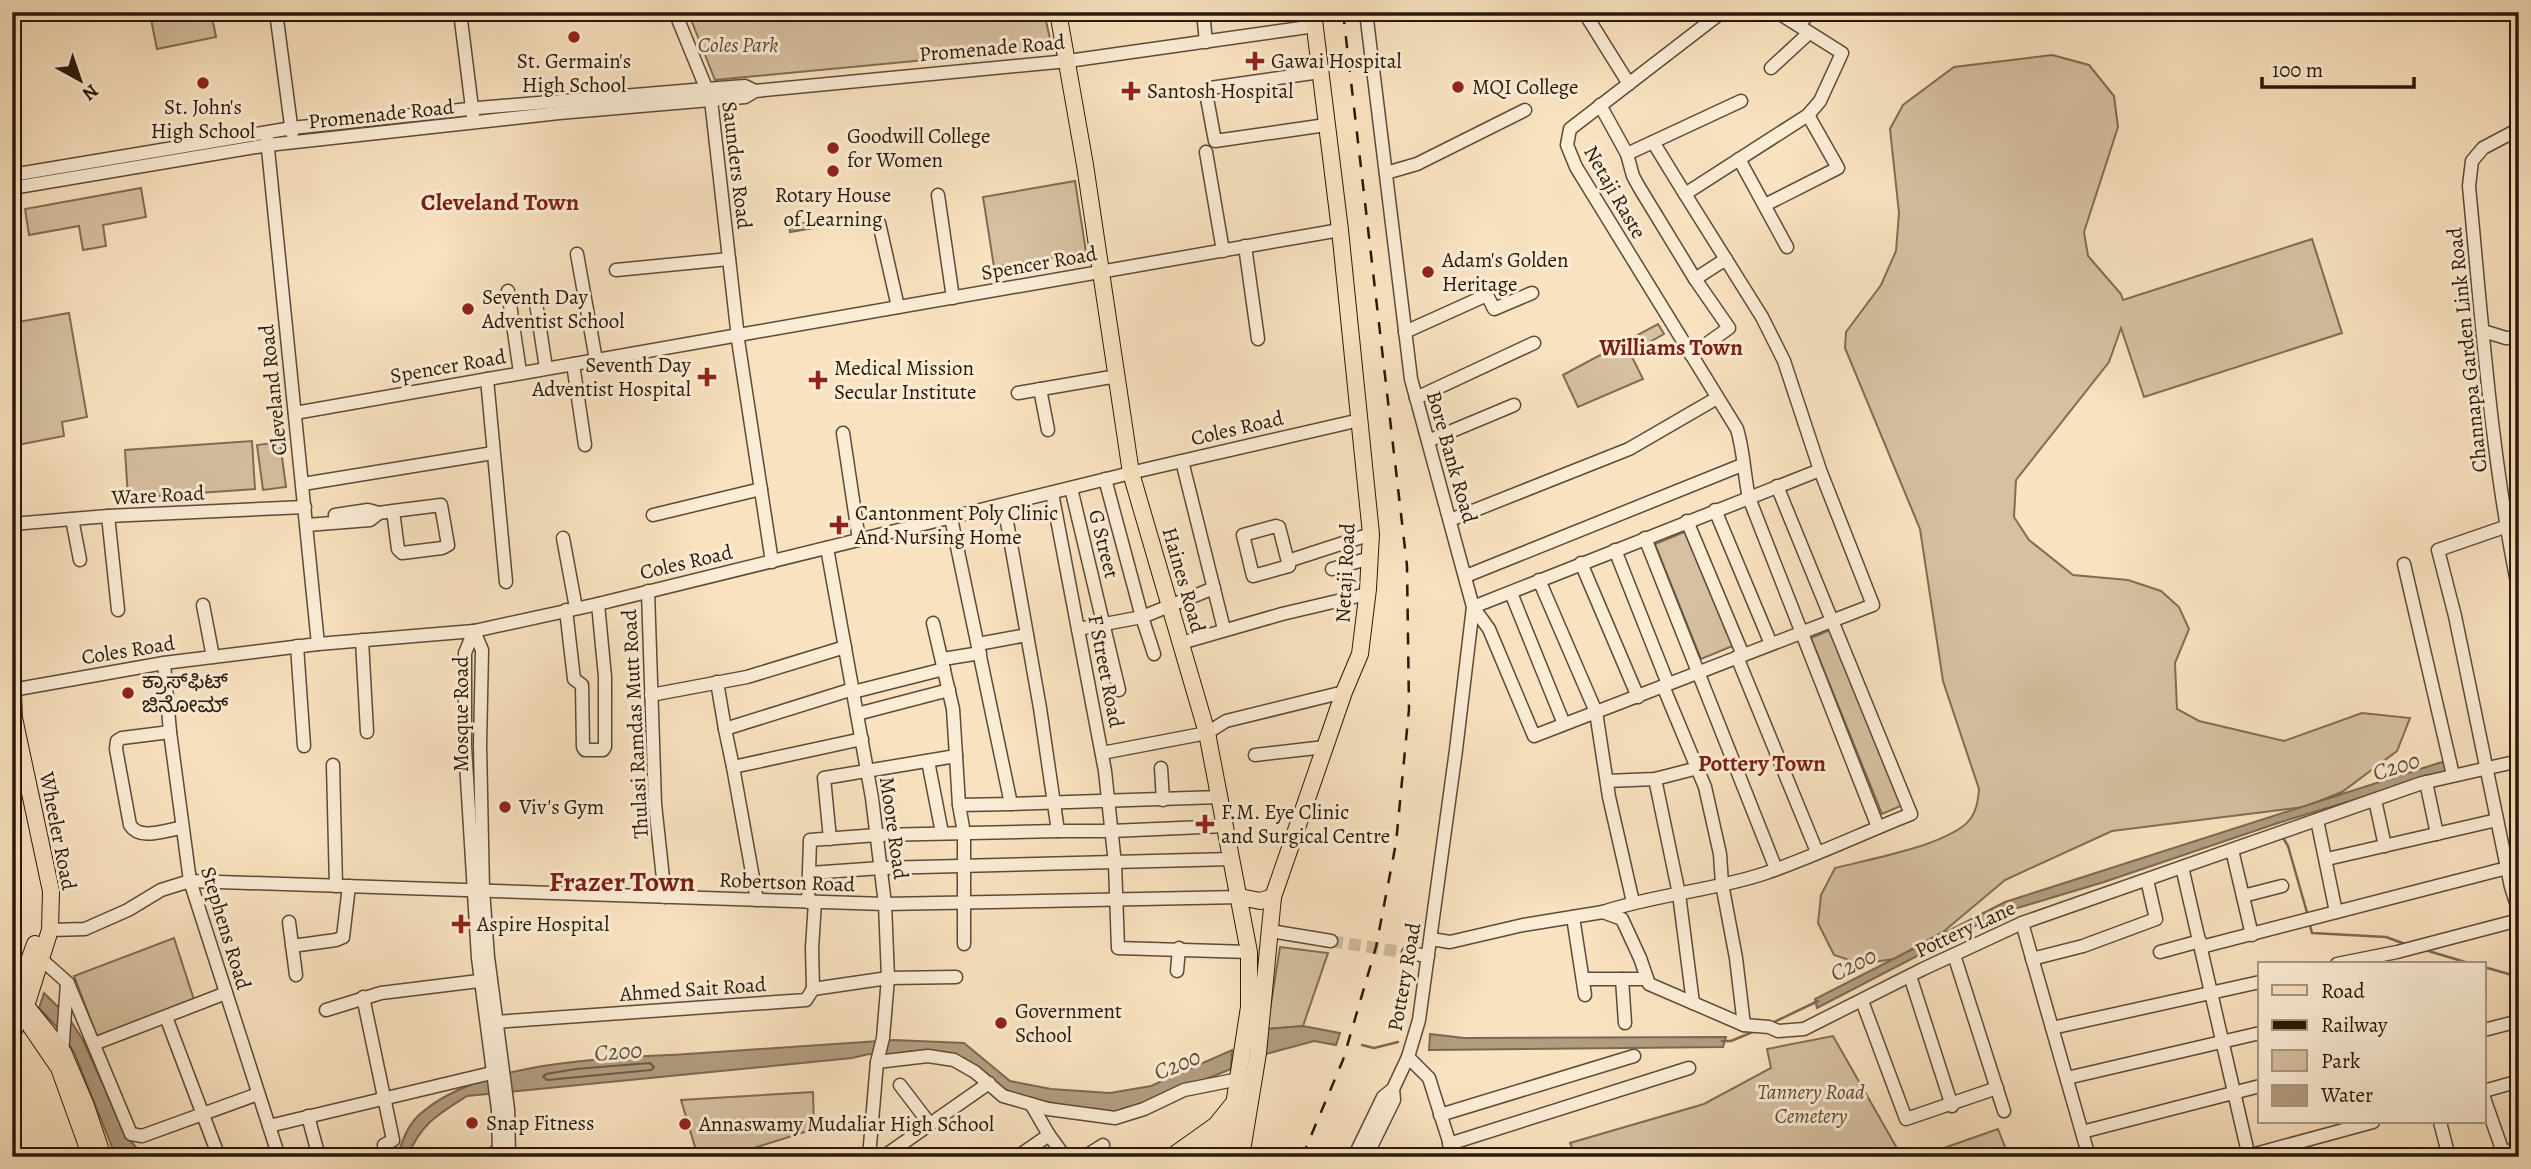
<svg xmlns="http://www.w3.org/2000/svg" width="2531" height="1169" font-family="Alegreya,'Noto Sans Kannada',serif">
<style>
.green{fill:#d6c0a1;stroke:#806c54;stroke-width:2}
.water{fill:#b29d81;stroke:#7b6851;stroke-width:2}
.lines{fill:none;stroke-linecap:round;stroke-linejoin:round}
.shore{stroke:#6e5a44;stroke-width:2}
.stream{stroke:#7b6851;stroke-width:2.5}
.minor-tunnel{stroke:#cfba9b;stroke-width:12;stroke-dasharray:12 6;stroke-linecap:butt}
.minor-casing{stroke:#5d4a36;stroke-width:15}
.major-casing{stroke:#291808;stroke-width:18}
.minor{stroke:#fbecd6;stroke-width:12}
.major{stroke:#f9e2c0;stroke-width:16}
.rail{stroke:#291808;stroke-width:2.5;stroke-dasharray:12 12;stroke-linecap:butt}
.poi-dot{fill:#8f2418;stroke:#fbecd6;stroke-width:2.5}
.labels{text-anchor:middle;stroke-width:6;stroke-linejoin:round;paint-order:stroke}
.park-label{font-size:21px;font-style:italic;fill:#5d4a36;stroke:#fbecd6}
.street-label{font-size:21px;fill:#291808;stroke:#fbecd6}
.poi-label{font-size:21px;fill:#291808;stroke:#fbecd6;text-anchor:start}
.neighbourhood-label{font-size:23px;font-weight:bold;fill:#7a1f14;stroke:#fbecd6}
.water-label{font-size:23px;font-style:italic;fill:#604d38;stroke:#fbecd6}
.quarter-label{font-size:24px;font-weight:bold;fill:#7a1f14;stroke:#fbecd6}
.district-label{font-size:28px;font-weight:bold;fill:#7a1f14;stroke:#fbecd6}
</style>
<rect width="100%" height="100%" fill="#f9e2c0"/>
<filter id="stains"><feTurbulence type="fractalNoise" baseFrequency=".00286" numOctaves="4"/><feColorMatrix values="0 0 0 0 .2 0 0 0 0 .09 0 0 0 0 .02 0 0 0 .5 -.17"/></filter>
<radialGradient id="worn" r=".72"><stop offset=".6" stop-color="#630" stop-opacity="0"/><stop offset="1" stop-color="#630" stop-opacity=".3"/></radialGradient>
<g class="green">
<polygon points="185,12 211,12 216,37 157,49 151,19"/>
<polygon points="688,12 1044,12 1052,48 715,80"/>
<path d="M2052,55l37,10 25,31 4,31 -34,105 4,24 33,38 2,6 189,-61 30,94 -198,64 -23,-69 -12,34 -93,118 -2,37 15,23 44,35 55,5 33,11 18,16 10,22 -14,34 2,46 22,12 85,20 78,-28 48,5 -13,33 -55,41 -38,15 -192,24 -107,49 -62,52 -49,27 -33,5 -27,-9 -16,-32 3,-28 14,-27c36,-9 97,-20 127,-41 13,-9 16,-23 17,-38l-36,-108 -23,-152 -75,-181 1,-16 35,-47 15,-34 3,-38 -9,-84 13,-24 51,-38z"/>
<polygon points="12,95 21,138 12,140"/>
<polygon points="1075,181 1086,252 994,267 983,197"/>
<polygon points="141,188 146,217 103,225 106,246 83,250 79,226 29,235 25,209"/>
<polygon points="69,313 87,417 62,422 64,436 12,446 12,323"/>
<polygon points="1658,324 1664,334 1630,353 1643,379 1578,407 1563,375"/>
<polygon points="252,441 255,489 128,498 125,450"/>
<polygon points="280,442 286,487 263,490 257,445"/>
<polygon points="1689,530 1735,645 1701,659 1655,544"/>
<polygon points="1832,629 1903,805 1882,814 1811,638"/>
<polygon points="174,938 195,1003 98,1039 74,976"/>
<polygon points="1280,947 1328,953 1303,1026 1267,1029"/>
<polygon points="1833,1036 1902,1157 1576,1157 1570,1143 1704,1104 1771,1068 1767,1049"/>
<polygon points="813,1092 814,1129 726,1157 698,1157 681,1100"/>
<polygon points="1998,1129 2009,1157 1918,1157"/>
</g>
<g class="water">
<polygon points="819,221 820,227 790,232 789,225"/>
<polygon points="2445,761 2448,771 2278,823 2104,882 2014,909 1992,917 1817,1008 1815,999 2005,902"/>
<polygon points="44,993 68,1017 83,1040 126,1136 145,1157 123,1157 112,1147 74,1052 56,1026 39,1008"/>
<polygon points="1303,1026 1340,1033 1336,1045 1314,1041 1263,1055 1267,1029"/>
<polygon points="1430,1034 1464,1038 1726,1037 1723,1047 1429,1050"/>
<path d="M894,1040l70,3 46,38 41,8 59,4 41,-7 81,-36 -1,19 -108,43 -22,1 -83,-17 -18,-9 -55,-33 -34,-3 -20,4 -22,-1 -17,4 -385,38c-30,19 -45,27 -60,61h-10c5,-15 10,-31 22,-42 64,-58 200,-56 283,-62 64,-4 128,-9 192,-13z"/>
</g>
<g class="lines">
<polygon class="shore" points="650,1063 654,1067 651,1070 547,1080 543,1077 546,1074 576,1069"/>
<g class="stream">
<polyline points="2282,836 2288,846 2308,916"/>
<polyline points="2309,922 2312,933 2386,937 2405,944"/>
<polyline points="2425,950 2472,964"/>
<polyline points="2484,967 2519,977"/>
<polyline points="1770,1024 1818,1001"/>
<polyline points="1722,1041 1731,1041 1755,1031"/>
<polyline points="1362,1045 1374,1048 1398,1042"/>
</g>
<polyline class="minor-tunnel" points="1331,941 1408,953"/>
<defs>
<g id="minor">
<polyline points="276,12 292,133"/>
<polyline points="460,12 473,116"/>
<polyline points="675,12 711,100 737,329"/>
<polyline points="1203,12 1206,42"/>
<polyline points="1584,12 1629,84"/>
<path d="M1722,12l-152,117 -3,16 9,22 161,262c7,23 7,46 12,69l129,329"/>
<polyline points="1777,12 1842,53 1820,101 1808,115 1685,194 1762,317 1784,361 1820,470 1873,605 1534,736 1489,629 1473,607 1820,470"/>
<polyline points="1798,25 1811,12"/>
<polyline points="1771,68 1809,33"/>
<polyline points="1320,72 1210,88 1206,93 1215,141 1326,125"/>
<polyline points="1600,105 1627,154 1633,176 1639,187 1695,279 1729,328 1691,355"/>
<path d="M2519,129l-36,19 -11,13 -3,25c13,136 22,272 50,406"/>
<polyline points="267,139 318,644"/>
<polyline points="1653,142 1685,194"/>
<polyline points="1206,152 1223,251"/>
<polyline points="1627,154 1741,101"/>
<polyline points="1739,159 1787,247"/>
<polyline points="1386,173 1417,164 1525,110"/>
<polyline points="12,175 292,128 478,108 706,89 745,86 755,91"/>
<polyline points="12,188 268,145 559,113 745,97 755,91 1068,61 1315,26"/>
<polyline points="938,195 953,298"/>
<polyline points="1765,205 1838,168 1808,115"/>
<polyline points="879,223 898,307"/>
<polyline points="1245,246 1258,339"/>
<polyline points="577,254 596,360"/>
<polyline points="616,270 729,259"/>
<polyline points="1695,279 1726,259"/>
<polyline points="508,291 520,372"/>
<polyline points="536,303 546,368"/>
<polyline points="2483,331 2506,338 2519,337"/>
<polyline points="1405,332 1487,295 1494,309 1532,293"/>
<polyline points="744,334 1340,230"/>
<polyline points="738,340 772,562"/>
<polyline points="573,364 585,445"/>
<polyline points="487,379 506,582"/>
<polyline points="1040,389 1048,430"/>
<polyline points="1018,393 1117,376"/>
<polyline points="1416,398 1534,343"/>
<polyline points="295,413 733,336"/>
<polyline points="843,433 859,540"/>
<polyline points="1428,441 1514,405"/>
<polyline points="1182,461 1224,629"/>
<polyline points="1105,479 1142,617 1154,654"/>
<polyline points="303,484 493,453"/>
<polyline points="1071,488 1119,690"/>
<polyline points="1052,493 1105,771 1115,864 1118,948 1249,952"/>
<polyline points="1004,505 1040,708 1058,831 1111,831 1226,826"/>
<polyline points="1715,510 1771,644"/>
<polyline points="335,515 368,510 379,513"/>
<polyline points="653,515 761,489"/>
<polyline points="108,516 118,610"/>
<polyline points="951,518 1011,804 959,805 964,833 964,944"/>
<polyline points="72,519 80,560"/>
<polyline points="1450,520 1629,449 1717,398"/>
<polyline points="1687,521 1743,655"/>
<polyline points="2519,522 2438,550 2455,616 2511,887 2519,912"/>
<polyline points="12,524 108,516 305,507"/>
<polyline points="307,525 370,520 379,513 393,511 398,549 402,553 442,548 448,545 441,505 393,511"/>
<polygon points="1276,526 1279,527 1289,566 1253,576 1243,535"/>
<polyline points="563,538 576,608"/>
<polyline points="1645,538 1776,869"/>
<polyline points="827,548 872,798 885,904 888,978 883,1038 877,1062 869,1157"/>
<polyline points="1615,550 1668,684"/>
<polyline points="1288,561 1371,534"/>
<polyline points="1581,563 1638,697"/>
<polyline points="2404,564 2453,775"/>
<polyline points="1332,569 1370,558"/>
<polyline points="1466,576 1742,465"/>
<polyline points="1539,580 1596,712 1609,797 1633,902"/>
<polyline points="648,591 655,804 665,897"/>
<polyline points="1511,593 1564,724"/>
<polyline points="203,605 213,657"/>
<polyline points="566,610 574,679 582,685 583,747 585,750 603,750 605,747 605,677 598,604"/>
<polyline points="933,623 953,709 956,756"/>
<polyline points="1078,629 1142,617 1214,588"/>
<polyline points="474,631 465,653 465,746 478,958 498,1110 499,1157"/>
<polyline points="474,631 482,650 480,745 483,890 488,957 508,1109 509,1157"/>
<polyline points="362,640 367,732"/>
<polyline points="1181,643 1282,614 1367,594"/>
<polyline points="978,644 1027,635"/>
<polyline points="297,646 304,746"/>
<polyline points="1737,657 1817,852"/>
<polyline points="943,659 980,653"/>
<polyline points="164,663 170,732 190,881 279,1157"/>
<polyline points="717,682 725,729"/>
<polyline points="1663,686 1705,787 1720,854 1722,884 1736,958 1744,1025"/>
<polyline points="12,690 164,663 318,644 474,631 598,604 1143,470 1360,420"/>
<polyline points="853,692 944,669"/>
<polyline points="651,695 747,677 845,647"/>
<polyline points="857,714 949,690"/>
<path d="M170,732l-48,6 -5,3 -1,8 14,76c10,16 35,5 51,3"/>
<polyline points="1102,753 1207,733 1226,721 1344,692"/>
<polyline points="1255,755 1325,747"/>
<polyline points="928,761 942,833"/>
<polyline points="333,765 336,886"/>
<polyline points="733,767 725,729 853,689"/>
<polyline points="1161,768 1163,800"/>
<polyline points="1655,779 1679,894 1693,1003"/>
<polyline points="1607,781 1655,779 1698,768"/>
<polyline points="2426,782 2437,834"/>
<polyline points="12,791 28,782"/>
<polyline points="2375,800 2385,846"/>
<polyline points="1011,804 1220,797"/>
<polyline points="2317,820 2336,912"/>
<polyline points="830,839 824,778 956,756 959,805"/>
<polyline points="2232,850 2252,935"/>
<polyline points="2327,859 2497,820"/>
<polyline points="2182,867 2249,1157"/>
<polyline points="810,873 881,868 1232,859"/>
<polyline points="2243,896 2282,886"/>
<polyline points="757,900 733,767 862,739"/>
<polyline points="808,902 810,840 877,835 1058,831"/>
<path d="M1603,912c53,-18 110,-21 163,-39 49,-17 97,-40 145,-59l-134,-328"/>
<polyline points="1573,917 1585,995"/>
<polyline points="289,922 296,975"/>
<polyline points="2022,923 2089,1157"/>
<polyline points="50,930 85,929 128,910 161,890 190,881 885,904 1240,897"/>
<polyline points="1270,931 1331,941"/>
<polyline points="1431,939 1450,942 1523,925 1603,912 1622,919 1640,958 1649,984 1744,1025 1769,1027 1778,1031 1804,1029 1923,969 2022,923 2422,783 2519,761"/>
<polyline points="292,946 336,940 343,937 349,886"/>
<polyline points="2201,947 2507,868"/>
<polyline points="2160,952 2200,941"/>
<polyline points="1408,953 1428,956"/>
<polyline points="1954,955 2004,1111"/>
<polyline points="2032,959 2083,946 2156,919 2147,880"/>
<polyline points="42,960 68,983 131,1134 142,1136 258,1094"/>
<polyline points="2337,964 2397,952 2519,920"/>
<polyline points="1177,971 1179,948"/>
<polyline points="1910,976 1952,1106"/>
<polyline points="1584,979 1647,979"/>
<polyline points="1622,979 1625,1023"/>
<polyline points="813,989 812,948 815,902"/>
<polyline points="363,997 393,1140 384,1145"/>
<polyline points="1862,1001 1906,1119 1997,1088"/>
<polyline points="326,1010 381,993 487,980"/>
<polyline points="166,1017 219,1157"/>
<polyline points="495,1022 806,1000 813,989 888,978 956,977"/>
<polyline points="2052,1028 2260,982"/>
<polyline points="2484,1030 2519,1021"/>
<polyline points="94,1044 226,993"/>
<polyline points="62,1055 67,983"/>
<polyline points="1408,1057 1429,1078 1452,1151 1451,1157"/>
<polyline points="877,1062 928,1056 954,1060 975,1072 1003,1096 1048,1109 1115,1118 1144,1109 1184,1090 1239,1079"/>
<polyline points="2067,1078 2260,1033"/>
<polyline points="900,1085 929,1123"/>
<polyline points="2484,1091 2519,1081"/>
<polyline points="2484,1098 2503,1152"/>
<polyline points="1031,1104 1049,1135"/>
<polyline points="1440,1115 1634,1056"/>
<polyline points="308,1116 319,1157"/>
<polyline points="2440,1122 2449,1157"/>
<polyline points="269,1126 500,1071"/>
<polyline points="2082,1132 2260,1086"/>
<polyline points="1449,1144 1689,1068"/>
<polyline points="12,1149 16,1157"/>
<polyline points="486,1157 499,1150"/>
<polyline points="883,1157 989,1083"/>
<polyline points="1017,1157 1049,1135 1065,1157"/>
<polyline points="1084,1157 1103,1145"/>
<polyline points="1354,1157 1383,1097 1393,1089 1408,1057 1419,1020 1456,750 1473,607 1411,379 1366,12"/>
<polyline points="1366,1157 1394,1100 1393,1089"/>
<polyline points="2244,1157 2373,1122"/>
<polyline points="2488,1157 2519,1148"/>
</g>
<g id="major">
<polyline points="1058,12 1085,165 1131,473 1207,733 1249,952 1249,1007 1226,1157"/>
<polyline points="12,672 14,718 51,891 50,930 26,1006 12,1034"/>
<polyline points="1240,897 1260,901 1273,897"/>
<polyline points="17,1003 26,1006 63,1052 86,1106 103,1157"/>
<polyline points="12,1008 35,944"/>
<polyline points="31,1027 59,1068 91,1157"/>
<polyline points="1171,1157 1216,1125 1232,1105"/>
<polyline points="1197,1157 1232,1131"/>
<polyline points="1241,1157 1258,1053 1273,897 1344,692 1360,654 1368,589 1371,534 1340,230 1313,12"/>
</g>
</defs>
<use href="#minor" class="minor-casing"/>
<use href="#major" class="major-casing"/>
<use href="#minor" class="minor"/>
<use href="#major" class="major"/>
<polyline class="rail" points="1302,1157 1343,1060 1376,947 1396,843 1409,709 1407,566 1343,12"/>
</g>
<g class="poi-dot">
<circle cx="574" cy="37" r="7"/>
<path d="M1251.5 50.5h7v7h7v7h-7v7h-7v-7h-7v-7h7z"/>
<circle cx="203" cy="83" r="7"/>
<circle cx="1458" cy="87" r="7"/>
<path d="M1127.5 80.5h7v7h7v7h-7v7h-7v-7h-7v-7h7z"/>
<circle cx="833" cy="148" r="7"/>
<circle cx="833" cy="171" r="7"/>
<circle cx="1428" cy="272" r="7"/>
<circle cx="468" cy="309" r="7"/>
<path d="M703.5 366.5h7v7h7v7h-7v7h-7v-7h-7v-7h7z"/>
<path d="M814.5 369.5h7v7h7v7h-7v7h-7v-7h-7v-7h7z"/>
<path d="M835.5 514.5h7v7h7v7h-7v7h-7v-7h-7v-7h7z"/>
<circle cx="128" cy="693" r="7"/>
<circle cx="505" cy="807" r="7"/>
<path d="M1201.5 813.5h7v7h7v7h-7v7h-7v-7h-7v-7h7z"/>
<path d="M457.5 913.5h7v7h7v7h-7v7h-7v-7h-7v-7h7z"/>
<circle cx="1001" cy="1023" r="7"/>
<circle cx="472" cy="1123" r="7"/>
<circle cx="685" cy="1124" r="7"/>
</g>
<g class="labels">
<g class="park-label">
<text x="738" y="52">Coles Park</text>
<text x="1811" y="1099">Tannery Road<tspan x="1811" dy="24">Cemetery</tspan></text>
</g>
<g class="street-label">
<text transform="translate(992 48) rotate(-5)" y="7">Promenade Road</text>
<text transform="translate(381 114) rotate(-6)" y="7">Promenade Road</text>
<text transform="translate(737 165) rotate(83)" y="7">Saunders Road</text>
<text transform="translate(1615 192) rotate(60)" y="7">Netaji Raste</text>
<text transform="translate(1039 263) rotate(-10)" y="7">Spencer Road</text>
<text transform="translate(2467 350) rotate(-96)" y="7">Channapa Garden Link Road</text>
<text transform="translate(448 366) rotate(-10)" y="7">Spencer Road</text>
<text transform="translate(273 390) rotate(-96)" y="7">Cleveland Road</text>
<text transform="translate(1237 428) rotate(-13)" y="7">Coles Road</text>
<text transform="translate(1452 457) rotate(74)" y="7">Bore Bank Road</text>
<text transform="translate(158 495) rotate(-3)" y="7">Ware Road</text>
<text transform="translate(1104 544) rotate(76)" y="7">G Street</text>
<text transform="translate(686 562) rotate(-13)" y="7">Coles Road</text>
<text transform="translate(1345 573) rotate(-87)" y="7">Netaji Road</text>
<text transform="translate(1184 580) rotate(74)" y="7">Haines Road</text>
<text transform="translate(128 650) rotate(-9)" y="7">Coles Road</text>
<text transform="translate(1106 671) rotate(79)" y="7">F Street Road</text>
<text transform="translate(461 714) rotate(-90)" y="7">Mosque Road</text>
<text transform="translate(635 724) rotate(-93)" y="7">Thulasi Ramdas Mutt Road</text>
<text transform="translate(894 828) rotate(82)" y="7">Moore Road</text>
<text transform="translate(58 831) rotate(79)" y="7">Wheeler Road</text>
<text transform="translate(787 882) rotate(2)" y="7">Robertson Road</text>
<text transform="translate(226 928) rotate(73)" y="7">Stephens Road</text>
<text transform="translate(1965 929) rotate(-25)" y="7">Pottery Lane</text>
<text transform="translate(1404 977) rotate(-80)" y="7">Pottery Road</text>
<text transform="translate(693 989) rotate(-4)" y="7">Ahmed Sait Road</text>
</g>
<g class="poi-label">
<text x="574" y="68" text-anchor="middle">St. Germain's<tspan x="574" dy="24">High School</tspan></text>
<text x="1271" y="68">Gawai Hospital</text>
<text x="1472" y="94">MQI College</text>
<text x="1147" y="98">Santosh Hospital</text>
<text x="203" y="114" text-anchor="middle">St. John's<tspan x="203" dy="24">High School</tspan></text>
<text x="847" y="143">Goodwill College<tspan x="847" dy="24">for Women</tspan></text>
<text x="833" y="202" text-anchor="middle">Rotary House<tspan x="833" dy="24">of Learning</tspan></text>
<text x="1442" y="267">Adam's Golden<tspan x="1442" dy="24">Heritage</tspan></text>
<text x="482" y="304">Seventh Day<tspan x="482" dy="24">Adventist School</tspan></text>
<text x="691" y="372" text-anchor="end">Seventh Day<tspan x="691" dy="24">Adventist Hospital</tspan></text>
<text x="834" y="375">Medical Mission<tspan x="834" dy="24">Secular Institute</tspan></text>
<text x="855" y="520">Cantonment Poly Clinic<tspan x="855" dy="24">And Nursing Home</tspan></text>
<text x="142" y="688">ಕ್ರಾಸ್‌ಫಿಟ್<tspan x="142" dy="24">ಜಿನೋಮ್</tspan></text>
<text x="519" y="814">Viv's Gym</text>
<text x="1221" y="819">F.M. Eye Clinic<tspan x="1221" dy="24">and Surgical Centre</tspan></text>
<text x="477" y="931">Aspire Hospital</text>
<text x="1015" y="1018">Government<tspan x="1015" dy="24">School</tspan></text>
<text x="486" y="1130">Snap Fitness</text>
<text x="699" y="1131">Annaswamy Mudaliar High School</text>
</g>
<g class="neighbourhood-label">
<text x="1671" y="355">Williams Town</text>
<text x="1762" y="771">Pottery Town</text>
</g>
<g class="water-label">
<text transform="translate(2396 766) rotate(-17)" y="8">C200</text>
<text transform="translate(1853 964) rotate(-26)" y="8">C200</text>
<text transform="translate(618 1051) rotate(-4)" y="8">C200</text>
<text transform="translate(1177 1064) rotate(-22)" y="8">C200</text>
</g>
<g class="quarter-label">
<text x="500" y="210">Cleveland Town</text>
</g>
<g class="district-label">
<text x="622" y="891">Frazer Town</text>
</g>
</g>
<rect width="2531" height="1169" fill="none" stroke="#f9e2c0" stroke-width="42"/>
<rect x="14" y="14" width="2503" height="1141" fill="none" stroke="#291808" stroke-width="3.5"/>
<rect x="21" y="21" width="2489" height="1127" fill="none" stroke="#291808" stroke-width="2"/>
<rect x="2258" y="962" width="228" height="161" fill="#fbecd6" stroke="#a79784" stroke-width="2"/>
<rect x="2272" y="985" width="35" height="10" fill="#f9e2c0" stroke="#a79784" stroke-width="2"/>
<text x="2321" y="998" font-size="21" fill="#291808">Road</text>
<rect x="2272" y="1020" width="35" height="10" fill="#291808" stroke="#a79784" stroke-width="2"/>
<text x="2321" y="1032" font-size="21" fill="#291808">Railway</text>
<rect x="2272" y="1050" width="35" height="21" fill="#d6c0a1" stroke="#a79784" stroke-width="2"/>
<text x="2321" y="1068" font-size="21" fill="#291808">Park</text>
<rect x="2272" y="1085" width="35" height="21" fill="#b29d81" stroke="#a79784" stroke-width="2"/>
<text x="2321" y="1102" font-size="21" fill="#291808">Water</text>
<g transform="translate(80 80) rotate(140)" stroke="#fbecd6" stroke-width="5" paint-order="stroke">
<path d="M0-5L12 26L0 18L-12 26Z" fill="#291808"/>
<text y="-10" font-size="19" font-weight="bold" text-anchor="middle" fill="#291808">N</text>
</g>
<path d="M2262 77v10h152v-10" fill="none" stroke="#291808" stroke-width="3.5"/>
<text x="2272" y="77" font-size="21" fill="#291808" stroke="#fbecd6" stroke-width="5" paint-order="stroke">100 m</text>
<rect width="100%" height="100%" filter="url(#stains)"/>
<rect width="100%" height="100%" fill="url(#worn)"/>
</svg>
